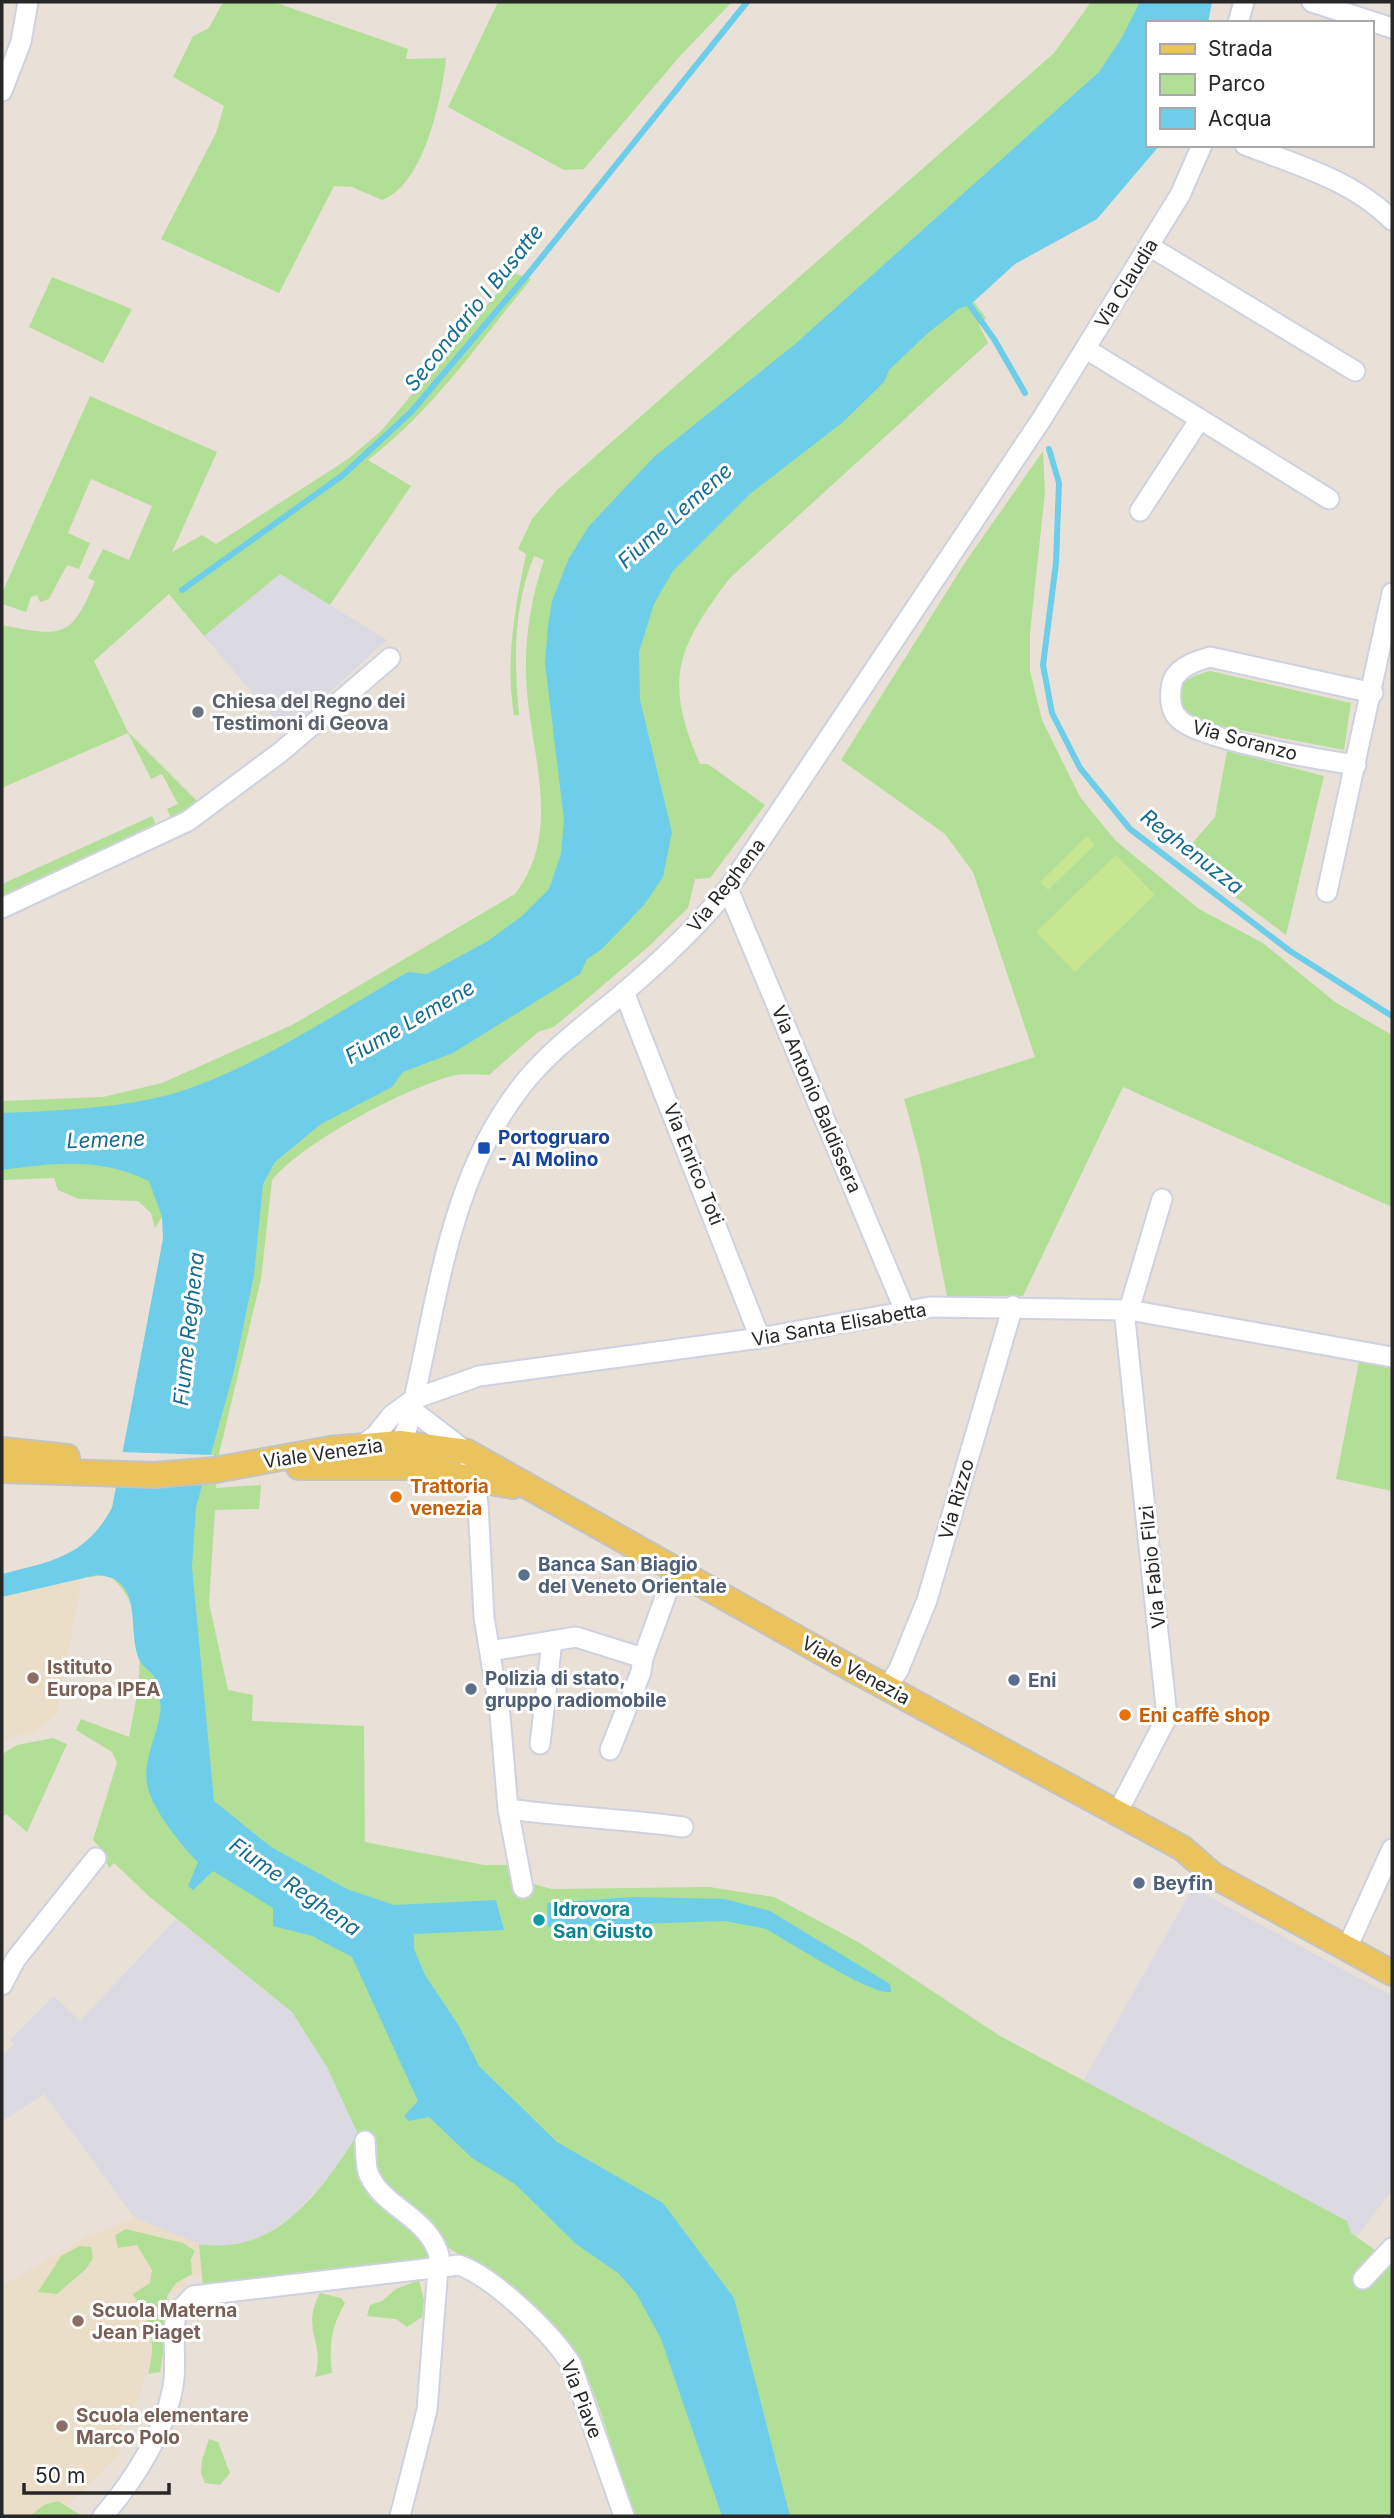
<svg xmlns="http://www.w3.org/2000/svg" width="1394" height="2518" font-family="Inter,sans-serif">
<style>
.industrial{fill:#dbd9e1}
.education{fill:#ebdec8}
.green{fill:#b2df96}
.pitch{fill:#c6e692}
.water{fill:#6ecee9}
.pier{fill:#e9e1d8}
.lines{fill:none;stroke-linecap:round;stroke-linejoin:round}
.stream{stroke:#6ecee9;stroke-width:6}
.minor-casing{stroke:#ced2e0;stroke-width:23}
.major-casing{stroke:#c3c3c3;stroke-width:28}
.minor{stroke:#fff;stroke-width:19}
.major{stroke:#ebc35c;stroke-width:24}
.worship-dot{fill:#6b7280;stroke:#fff;stroke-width:2.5}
.transit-dot{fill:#1a4fb4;stroke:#fff;stroke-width:2.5}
.food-dot{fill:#e8710a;stroke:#fff;stroke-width:2.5}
.service-dot{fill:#5c6f8a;stroke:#fff;stroke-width:2.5}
.education-dot{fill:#8d6e63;stroke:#fff;stroke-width:2.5}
.culture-dot{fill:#0f9aa8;stroke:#fff;stroke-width:2.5}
.labels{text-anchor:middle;stroke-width:6;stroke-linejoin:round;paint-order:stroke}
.street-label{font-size:19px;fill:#272727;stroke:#fff}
.worship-label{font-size:19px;font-weight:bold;fill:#5b616d;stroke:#fff;text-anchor:start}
.transit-label{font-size:19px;font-weight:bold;fill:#164399;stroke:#fff;text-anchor:start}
.food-label{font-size:19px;font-weight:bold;fill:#c56008;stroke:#fff;text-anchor:start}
.service-label{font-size:19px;font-weight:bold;fill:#4e5e75;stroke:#fff;text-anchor:start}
.education-label{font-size:19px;font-weight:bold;fill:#785e54;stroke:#fff;text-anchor:start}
.culture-label{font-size:19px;font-weight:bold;fill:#0d838f;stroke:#fff;text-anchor:start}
.water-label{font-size:21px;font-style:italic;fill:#126b90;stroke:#fff}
</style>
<rect width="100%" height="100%" fill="#e9e1d8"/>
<g class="industrial">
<polygon points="280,574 387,640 286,732 204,636"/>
<polygon points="1193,1888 1392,1996 1392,2190 1356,2237 1083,2081"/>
<polygon points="176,1919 292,2012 327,2066 358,2134 326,2180 294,2215 255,2241 240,2245 221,2247 197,2243 135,2218 44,2094 2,2121 2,2056 14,2044 10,2040 54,1996 80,2021"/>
</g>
<g class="education">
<polygon points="80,1576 81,1586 56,1715 32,1733 15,1735 2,1743 2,1596"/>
<polygon points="135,2218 199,2244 202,2274 185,2278 186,2288 155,2296 155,2333 148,2370 134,2412 110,2441 121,2452 57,2516 2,2516 2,2286 86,2237"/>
</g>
<g class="green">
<path d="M223,2h51l134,47 -2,10 40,-1c-4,40 -22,127 -64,142l-30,-13 -18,-1 -55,107 -118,-54 55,-106 8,-27 -51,-29 20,-41 16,-8z"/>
<polygon points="498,2 732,2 680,56 584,169 564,170 448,107"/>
<path d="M1091,2h114l-58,21 -188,259 27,36 -7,7 9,18 -258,235c-53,70 -67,101 -30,186h8l57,41 -55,73 -15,1 -7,29 -39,38 -95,81 -16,5 -49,43c-11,0 -26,-2 -37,1 -47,12 -150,67 -180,104l-11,99 -42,175 -3,34 45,-3 -2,24 -44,1 -6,93 19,87 25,5 -1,26 112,5 1,116 119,23h25l5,14 38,10 157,-2 65,10 86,46 140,93 347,185 4,12 41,29v254h-760c-16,-51 -34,-133 -65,-175 -30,-40 -79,-70 -122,-95l-12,15 -230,26 -4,-43c78,12 121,-52 159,-110l-31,-67 -35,-55 -141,-114 -37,-35 -5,5 -9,-20 -7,-8 24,-77 -5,-11 -36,-22 5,-11 48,18c10,-49 26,-128 -21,-162l-39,4 -6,-22c26,-13 39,-29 51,-54l49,-264v-22l-6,-16 5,16 -7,11 -4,-15 -13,-12 -59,-2 -21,-9 -4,-12 -52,2v-10l31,-5 -31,3v-67l101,-4 59,-14 130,-58 223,-131c50,-65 13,-145 11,-218 -1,-41 5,-77 18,-116l-10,-4c-21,51 -20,105 -15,159h-5c-9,-54 1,-108 12,-161l-8,-5 14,-30 25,-29 497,-437z"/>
<path d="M514,273l17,6c-51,62 -98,132 -163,181l43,26 -81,119 -50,-31 -76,62 -35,-42 -75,67 34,71 72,72 -29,14 -4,-9 11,-5 -16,-30 -11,5 -23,-46 -126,55v-163c61,12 69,14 93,-44l-7,-3 15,-29 26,11 23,-54 -61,-27 -23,54 22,10 -11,26 -12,-4 -18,34 -9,3 -3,-7 -6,2 -5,15 -24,-8v-11l88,-197 127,56 -45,100 30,-17 14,9 132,-85 33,-28z"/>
<polygon points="52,277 132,309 103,363 29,327"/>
<polygon points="1043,451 1045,492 1030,633 1030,671 1042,720 1080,797 1116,841 1199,909 1263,943 1335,1002 1392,1035 1392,1207 1123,1087 1023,1296 947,1296 919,1154 904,1099 1035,1057 973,872 945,834 841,760 966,561"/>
<path d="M1210,671l141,32 -7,47 -145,-28 -15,-6c-10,-31 -3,-37 26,-45z"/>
<polygon points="1227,751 1324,776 1286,935 1181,856 1215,817"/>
<polygon points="152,816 156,825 2,896 2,884"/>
<polygon points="1359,1361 1392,1369 1392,1491 1336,1479"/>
<polygon points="53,1738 67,1744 27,1832 6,1814 2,1819 2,1754 17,1745"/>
<path d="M126,2229l57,14 12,8 -4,8 1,15 -16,9 -9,13v35l-7,41 -12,2c9,-36 3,-49 -15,-80l17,-11 2,-13 -15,-25 -19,3 -3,-13z"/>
<polygon points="80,2246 91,2247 93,2258 86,2269 57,2294 38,2292 61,2256"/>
<polygon points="419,2280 424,2300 422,2317 407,2327 396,2319 367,2316 370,2305 382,2301 396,2289"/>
<path d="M320,2293l21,5 4,5c-14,24 -16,43 -13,70l-17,4c11,-35 -15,-47 5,-84z"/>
<polygon points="209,2439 218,2442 230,2473 220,2485 205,2483 201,2473 202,2460"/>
<polygon points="58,2501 82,2516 30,2516 44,2505"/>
</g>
<g class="pitch">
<polygon points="1087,836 1095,845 1048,890 1040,882"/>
<polygon points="1116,855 1155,895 1075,972 1036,932"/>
</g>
<g class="water">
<path d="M1140,2h72l-4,21h-61v122h13l-63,74 -82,45 -45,41 -10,3 -32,25 -39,37 -5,12 -41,40 -93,72 -77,77 -19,33 -15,48 1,48 32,132 -9,45 -19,28 -42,44 -15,10 -7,15 -127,79 -50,19 -11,15 -71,37 -46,38 -12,22 -9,91 -20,96 -38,136 -4,60 22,234 57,46 76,42 47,16 102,-5 8,30 -90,4v15l11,26 34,51 20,40 78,76 106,61 71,95 56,218h-68l-61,-177 -25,-46 -18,-20 -42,-29 -61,-60 -43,-26 -43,-41 -20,4 -5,-5 14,-15 -66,-144 -40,-21 -39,-10v-18l-60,-37 -20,19 -5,-4 10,-24c-16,-15 -42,-49 -49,-70 -9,-28 7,-52 11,-78 2,-11 -2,-27 -6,-37 -3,-6 -11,-10 -14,-16 -14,-29 6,-83 -43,-86l-95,22v-23c50,-13 83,-17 110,-66l51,-269 -1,-22 -13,-36c-50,-24 -94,-18 -147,-11v-57c49,-2 100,-4 149,-14 82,-16 183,-85 257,-127l19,2 61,-33 34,-25 27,-27 12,-35 3,-34 -19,-157 3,-37 4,-25 17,-43 20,-32 65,-69 140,-112 305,-273 22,-33z"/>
<path d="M634,1897l91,2 45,12 120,73 1,8c-19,4 -103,-51 -125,-63l-41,-8 -177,6 -1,-24z"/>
</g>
<polygon class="pier" points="119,1452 214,1455 206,1484 113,1484"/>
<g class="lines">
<g class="stream">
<polyline points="966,300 994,339 1025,393"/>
<polyline points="1049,449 1059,483 1056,563 1043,665 1052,713 1080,768 1130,829 1290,951 1392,1016"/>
<polyline points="182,590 343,475 411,412 529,273 747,2"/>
</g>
<defs>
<g id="minor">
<polyline points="1312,2 1392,28"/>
<polyline points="1238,23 1244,2"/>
<polyline points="2,91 21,42 28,2"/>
<path d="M1245,145c52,20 107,35 147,75"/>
<polyline points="1149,246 1355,371"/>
<polyline points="1086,349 1200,419 1140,511"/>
<polyline points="1200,419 1329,499"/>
<path d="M1356,765c-33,-5 -157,-25 -177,-46 -8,-7 -9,-20 -8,-30 1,-20 22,-27 39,-32l163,36"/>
<polyline points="728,889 905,1311"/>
<polyline points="1327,892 1392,593"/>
<polyline points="2,908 188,821 282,751 390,658"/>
<polyline points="624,992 760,1338"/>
<polyline points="1129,1310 1162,1199"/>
<polyline points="412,1410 467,1452 474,1477 478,1504 484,1617 500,1715 508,1809 523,1888"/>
<polyline points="362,1445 376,1435 392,1415 414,1399 479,1376 760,1338 930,1307 1129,1310 1392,1357"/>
<path d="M390,1452l10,-9 7,-15c30,-116 38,-247 117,-345 28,-35 65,-61 98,-89 39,-33 74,-66 106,-105l315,-472 137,-222 22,-50"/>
<polyline points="490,1651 576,1637 643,1658"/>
<polyline points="887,1688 899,1669 927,1600 1013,1306"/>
<polyline points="540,1744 552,1641"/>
<polyline points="610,1750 641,1672 643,1658 675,1570"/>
<path d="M508,1809c58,8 116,10 175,18"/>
<polyline points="1117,1813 1167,1717 1124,1310"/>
<polyline points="1347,1948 1392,1849"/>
<polyline points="2,1985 15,1960 96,1858"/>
<path d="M365,2141c1,10 0,25 4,34 15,33 58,41 70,80l-12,155 -27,106"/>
<polyline points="1363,2279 1392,2248"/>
<path d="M103,2516c30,-34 66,-90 71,-137 2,-22 -2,-44 2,-65l17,-18 266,-31c34,12 92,67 112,99l53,152"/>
</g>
<g id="major">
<polyline points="2,1450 67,1457"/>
<polyline points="299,1467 409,1467 513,1486"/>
<polyline points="2,1470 155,1475 215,1470 330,1449 400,1443 467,1452 834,1659 1182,1848 1213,1875 1392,1973"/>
</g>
</defs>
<use href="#minor" class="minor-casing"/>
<use href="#major" class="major-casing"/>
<use href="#minor" class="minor"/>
<use href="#major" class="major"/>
</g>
<circle class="worship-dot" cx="198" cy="712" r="7"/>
<rect class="transit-dot" x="477" y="1141" width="14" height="14" rx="3.5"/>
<g class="food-dot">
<circle cx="396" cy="1497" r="7"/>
<circle cx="1125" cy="1715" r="7"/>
</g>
<g class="service-dot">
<circle cx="524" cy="1575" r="7"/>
<circle cx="1014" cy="1680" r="7"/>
<circle cx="471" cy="1689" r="7"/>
<circle cx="1139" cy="1883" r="7"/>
</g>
<g class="education-dot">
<circle cx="33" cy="1678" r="7"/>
<circle cx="78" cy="2321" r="7"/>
<circle cx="62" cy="2426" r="7"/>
</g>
<circle class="culture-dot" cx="539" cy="1920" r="7"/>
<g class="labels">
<g class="street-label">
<text transform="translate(1126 283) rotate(-58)" y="7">Via Claudia</text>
<text transform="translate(1245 740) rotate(15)" y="7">Via Soranzo</text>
<text transform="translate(726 885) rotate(-52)" y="7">Via Reghena</text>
<text transform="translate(817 1099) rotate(67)" y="7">Via Antonio Baldissera</text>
<text transform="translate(694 1164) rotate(68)" y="7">Via Enrico Toti</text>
<text transform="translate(839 1324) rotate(-10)" y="7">Via Santa Elisabetta</text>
<text transform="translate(323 1453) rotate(-8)" y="7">Viale Venezia</text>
<text transform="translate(956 1499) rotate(-74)" y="7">Via Rizzo</text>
<text transform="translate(1152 1567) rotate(-96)" y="7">Via Fabio Filzi</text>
<text transform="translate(856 1670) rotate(29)" y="7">Viale Venezia</text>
<text transform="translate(582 2399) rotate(69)" y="7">Via Piave</text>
</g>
<g class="worship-label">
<text x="212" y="708">Chiesa del Regno dei<tspan x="212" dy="22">Testimoni di Geova</tspan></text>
</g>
<g class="transit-label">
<text x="498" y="1144">Portogruaro<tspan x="498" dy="22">- Al Molino</tspan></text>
</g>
<g class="food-label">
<text x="410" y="1493">Trattoria<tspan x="410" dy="22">venezia</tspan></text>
<text x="1139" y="1722">Eni caffè shop</text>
</g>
<g class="service-label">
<text x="538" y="1571">Banca San Biagio<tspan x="538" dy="22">del Veneto Orientale</tspan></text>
<text x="485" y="1685">Polizia di stato,<tspan x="485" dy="22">gruppo radiomobile</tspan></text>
<text x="1028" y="1687">Eni</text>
<text x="1153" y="1890">Beyfin</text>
</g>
<g class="education-label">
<text x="47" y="1674">Istituto<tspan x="47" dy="22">Europa IPEA</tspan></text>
<text x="92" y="2317">Scuola Materna<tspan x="92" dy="22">Jean Piaget</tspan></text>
<text x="76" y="2422">Scuola elementare<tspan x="76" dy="22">Marco Polo</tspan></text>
</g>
<g class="culture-label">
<text x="553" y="1916">Idrovora<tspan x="553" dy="22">San Giusto</tspan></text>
</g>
<g class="water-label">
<text transform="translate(474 308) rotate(-51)" y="7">Secondario I Busatte</text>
<text transform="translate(675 516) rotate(-42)" y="7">Fiume Lemene</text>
<text transform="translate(1192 852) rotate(38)" y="7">Reghenuzza</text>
<text transform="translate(410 1022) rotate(-30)" y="7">Fiume Lemene</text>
<text transform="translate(106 1140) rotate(-2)" y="7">Lemene</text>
<text transform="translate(189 1329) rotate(-84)" y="7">Fiume Reghena</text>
<text transform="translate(295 1887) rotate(35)" y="7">Fiume Reghena</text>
</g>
</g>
<rect width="1394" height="2518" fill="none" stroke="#272727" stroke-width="7"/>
<rect x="1146" y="21" width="228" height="126" fill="#ffffff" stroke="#a9a9a9" stroke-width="2"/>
<rect x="1160" y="44" width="35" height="10" fill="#ebc35c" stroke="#a9a9a9" stroke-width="2"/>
<text x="1208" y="56" font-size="21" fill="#272727">Strada</text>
<rect x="1160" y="74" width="35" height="21" fill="#b2df96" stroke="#a9a9a9" stroke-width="2"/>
<text x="1208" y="91" font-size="21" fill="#272727">Parco</text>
<rect x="1160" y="108" width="35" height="21" fill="#6ecee9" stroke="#a9a9a9" stroke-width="2"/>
<text x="1208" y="126" font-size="21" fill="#272727">Acqua</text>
<path d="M24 2483v10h145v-10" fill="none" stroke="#272727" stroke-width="3.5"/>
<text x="35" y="2483" font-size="21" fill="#272727" stroke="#ffffff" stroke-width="5" paint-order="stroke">50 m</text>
</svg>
